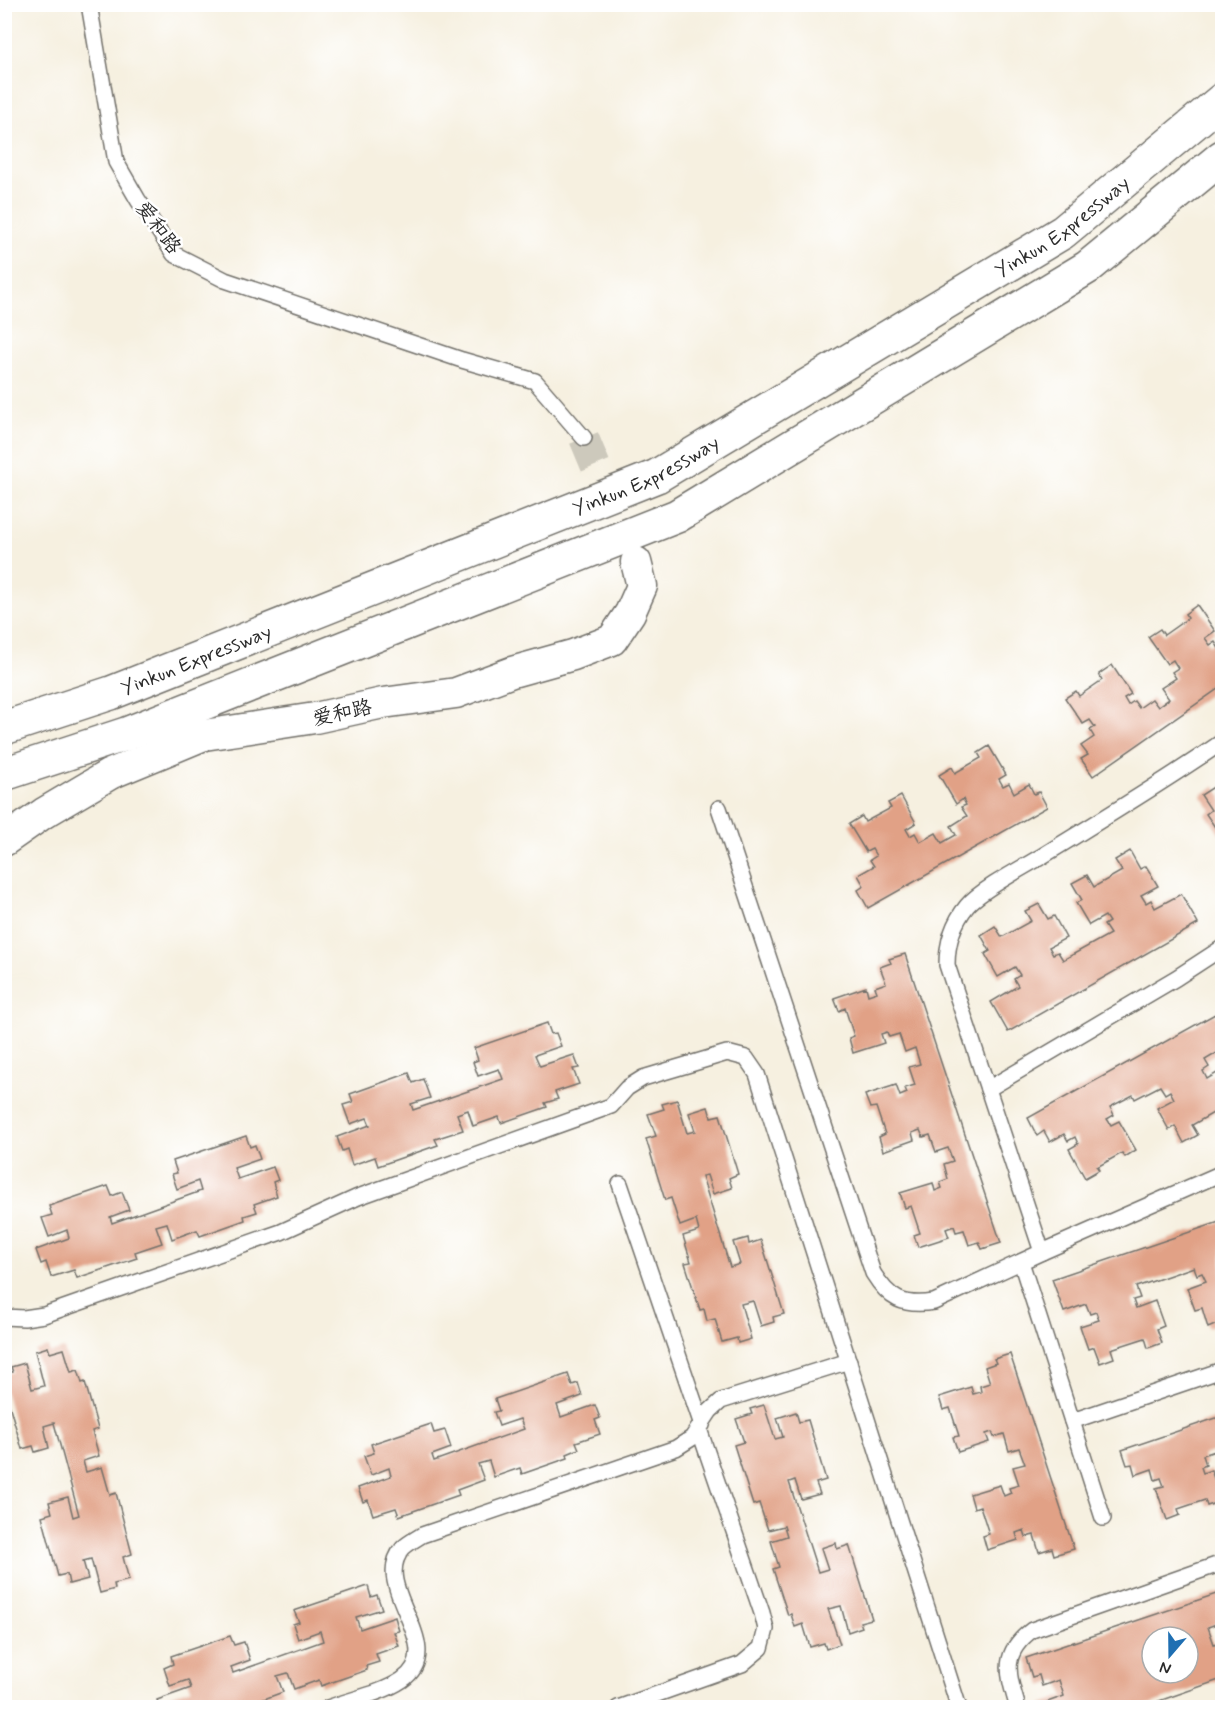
<svg xmlns="http://www.w3.org/2000/svg" width="1227" height="1712" font-family="Mynerve,'LXGW WenKai TC',sans-serif">
<style>
.building{fill:#e1a186;fill-rule:evenodd}
.lines{fill:none;stroke-linecap:round;stroke-linejoin:round}
.minor-tunnel{stroke:#cdc9bc;stroke-width:30;stroke-dasharray:30 15;stroke-linecap:butt}
.service-casing{stroke:#72706a;stroke-width:18}
.minor-casing{stroke:#72706a;stroke-width:33}
.motorway-casing{stroke:#72706a;stroke-width:36}
.service{stroke:#fff;stroke-width:15}
.minor{stroke:#fff;stroke-width:30}
.motorway{stroke:#fff;stroke-width:33}
.labels{text-anchor:middle;stroke-width:5;stroke-linejoin:round;paint-order:stroke}
.street-label{font-size:20px;fill:#2b2b2b;stroke:#fff}
</style>
<rect width="100%" height="100%" fill="#fff"/>
<filter id="ink" filterUnits="userSpaceOnUse"><feTurbulence type="fractalNoise" baseFrequency=".0167" numOctaves="2"/><feDisplacementMap in="SourceGraphic" scale="12" xChannelSelector="R" yChannelSelector="G"/><feConvolveMatrix kernelMatrix="1 2 1 2 8 2 1 2 1" color-interpolation-filters="sRGB"/></filter>
<filter id="wash" filterUnits="userSpaceOnUse"><feTurbulence type="fractalNoise" baseFrequency=".008" numOctaves="4" result="noise"/><feDisplacementMap in="SourceGraphic" scale="24" xChannelSelector="R" yChannelSelector="G"/><feGaussianBlur stdDeviation="1.35" result="paint"/><feColorMatrix in="noise" values="0 0 0 0 0 0 0 0 0 0 0 0 0 0 0 0 0 1.4 0 .05"/><feComposite in="paint" operator="in"/></filter>
<g filter="url(#wash)">
<rect width="100%" height="100%" fill="#f6f0e0"/>
<g id="blocks">
<g class="building">
<polygon points="1197,605 1215,631 1205,638 1210,645 1215,642 1220,650 1222,648 1222,686 1093,776 1081,759 1088,755 1081,746 1094,737 1090,730 1095,727 1090,720 1083,724 1065,698 1076,691 1079,696 1102,680 1099,674 1112,665 1131,694 1124,698 1128,705 1134,701 1139,708 1152,699 1158,707 1169,699 1161,688 1176,678 1172,672 1178,668 1173,660 1167,664 1148,637 1160,629 1164,635 1188,618 1185,614"/>
<polygon points="989,746 1006,775 999,779 1003,786 1009,783 1014,793 1029,784 1034,794 1039,792 1047,807 868,908 858,890 864,886 858,875 874,866 870,860 876,856 872,849 866,852 849,824 862,816 865,822 891,808 888,803 901,796 916,823 906,829 910,836 915,833 920,842 936,833 942,843 956,835 951,826 967,816 961,807 966,805 963,799 956,804 939,775 952,767 955,773 981,758 978,753"/>
<polygon points="1215,786 1222,797 1222,835 1221,836 1206,814 1211,810 1201,795"/>
<polygon points="1130,851 1140,869 1146,866 1158,886 1141,895 1146,903 1151,900 1155,908 1181,894 1198,924 1008,1032 991,1002 1018,986 1014,979 1020,975 1015,967 998,977 985,954 990,951 981,935 995,926 1002,937 1031,921 1025,911 1039,904 1048,919 1054,916 1066,938 1049,947 1053,954 1058,952 1063,960 1110,934 1104,925 1109,922 1105,916 1089,925 1076,903 1082,900 1072,883 1087,875 1094,887 1122,871 1115,860"/>
<polygon points="905,954 1001,1243 982,1249 979,1242 969,1245 964,1230 956,1232 954,1226 946,1229 949,1237 918,1247 914,1235 920,1233 911,1206 905,1208 900,1193 933,1183 935,1191 942,1188 940,1182 948,1179 944,1164 953,1161 948,1148 936,1152 930,1135 923,1137 920,1130 912,1133 914,1140 883,1151 879,1137 885,1134 876,1107 870,1108 865,1095 896,1085 900,1096 907,1093 905,1088 915,1085 909,1067 920,1064 915,1048 905,1052 899,1034 889,1037 887,1032 881,1034 884,1043 853,1053 849,1038 854,1036 845,1008 839,1011 834,998 866,987 868,995 877,992 875,987 886,983 880,967 891,963 889,959"/>
<polygon points="1215,1014 1222,1027 1222,1050 1205,1060 1209,1067 1203,1071 1207,1079 1222,1070 1222,1108 1192,1125 1198,1135 1184,1143 1175,1126 1169,1130 1157,1108 1174,1099 1170,1091 1165,1094 1160,1086 1135,1099 1133,1095 1110,1107 1114,1115 1107,1119 1111,1125 1119,1121 1136,1150 1125,1157 1122,1153 1097,1167 1099,1170 1085,1178 1069,1149 1078,1144 1075,1137 1068,1141 1064,1134 1050,1142 1044,1131 1037,1136 1028,1118"/>
<polygon points="547,1023 551,1034 556,1033 561,1046 535,1055 540,1066 574,1055 579,1068 573,1069 579,1084 555,1092 558,1099 545,1103 547,1107 501,1123 499,1117 473,1126 468,1110 457,1114 463,1130 435,1139 438,1145 378,1166 375,1157 352,1165 347,1149 342,1151 337,1137 370,1125 367,1118 350,1124 343,1105 353,1102 350,1094 409,1073 413,1083 423,1079 430,1098 411,1104 413,1110 503,1079 499,1069 478,1076 473,1062 478,1060 474,1048"/>
<polygon points="677,1100 687,1133 695,1131 689,1113 708,1107 711,1117 720,1115 738,1174 729,1178 732,1188 713,1194 707,1175 702,1176 730,1267 740,1264 733,1242 748,1238 749,1244 761,1240 784,1314 773,1317 774,1322 761,1326 753,1301 741,1304 751,1339 738,1343 737,1338 722,1342 715,1319 707,1321 704,1309 700,1310 685,1263 691,1262 683,1236 699,1231 696,1220 680,1226 671,1198 665,1200 646,1139 656,1136 648,1114 664,1109 662,1104"/>
<polygon points="246,1136 250,1147 255,1145 260,1159 234,1168 238,1179 273,1167 278,1180 273,1182 277,1196 254,1204 257,1212 244,1216 245,1220 200,1236 197,1230 172,1239 167,1223 156,1226 162,1243 135,1252 137,1258 77,1278 74,1270 51,1277 46,1262 41,1264 36,1250 69,1238 67,1230 49,1237 42,1218 52,1215 49,1206 108,1186 112,1196 122,1192 129,1210 110,1217 112,1223 201,1191 198,1181 177,1189 172,1174 177,1173 173,1161"/>
<polygon points="1222,1221 1222,1309 1220,1309 1222,1322 1208,1328 1202,1308 1195,1310 1187,1288 1206,1281 1202,1273 1197,1275 1194,1267 1136,1287 1140,1298 1133,1300 1136,1308 1155,1301 1164,1326 1157,1329 1162,1343 1148,1348 1145,1338 1111,1349 1114,1358 1100,1363 1094,1347 1088,1349 1080,1326 1099,1320 1096,1312 1090,1314 1086,1304 1064,1312 1052,1279"/>
<polygon points="48,1347 50,1353 64,1349 71,1372 78,1370 82,1383 85,1382 98,1429 92,1431 99,1456 83,1461 86,1472 102,1467 110,1495 116,1493 132,1554 123,1557 129,1580 114,1584 115,1589 100,1593 91,1559 83,1561 88,1579 69,1584 67,1574 58,1576 42,1516 52,1513 49,1502 68,1497 73,1517 79,1515 54,1423 44,1426 49,1448 35,1452 33,1446 22,1449 4,1387 4,1374 13,1372 11,1367 25,1363 32,1389 44,1386 35,1351"/>
<polygon points="1010,1354 1074,1549 1054,1555 1052,1548 1039,1552 1034,1535 1026,1537 1024,1530 1016,1533 1018,1540 987,1550 983,1536 989,1534 980,1506 974,1508 970,1494 1000,1485 1004,1496 1011,1493 1009,1488 1019,1485 1013,1467 1025,1464 1019,1448 1009,1451 1004,1434 994,1437 992,1432 986,1434 989,1442 958,1452 953,1437 959,1436 950,1408 943,1410 939,1397 971,1387 973,1394 981,1392 980,1386 990,1383 985,1367 996,1363 994,1359"/>
<polygon points="568,1374 572,1385 578,1383 582,1396 557,1405 561,1417 595,1405 600,1418 595,1420 600,1434 576,1442 579,1449 567,1454 568,1458 522,1474 520,1468 494,1477 489,1461 478,1464 484,1480 457,1490 459,1495 399,1516 396,1508 373,1515 368,1500 363,1502 358,1488 391,1476 389,1468 371,1475 364,1456 374,1453 371,1444 431,1424 434,1433 445,1430 451,1448 432,1455 434,1461 524,1429 520,1419 499,1426 494,1412 499,1411 495,1399"/>
<polygon points="764,1405 775,1439 783,1437 777,1418 796,1412 799,1422 808,1420 826,1480 816,1483 820,1494 801,1499 795,1480 789,1482 818,1572 828,1569 821,1548 836,1543 837,1549 849,1545 872,1619 860,1622 862,1627 848,1632 841,1606 828,1609 840,1644 826,1649 824,1643 810,1647 803,1624 795,1627 791,1614 788,1615 773,1569 779,1567 771,1541 787,1536 784,1526 768,1530 759,1503 753,1505 734,1445 744,1442 736,1419 752,1414 750,1409"/>
<polygon points="1222,1416 1222,1437 1217,1439 1221,1449 1203,1455 1206,1465 1201,1467 1203,1473 1211,1470 1222,1501 1207,1506 1205,1500 1178,1509 1180,1515 1167,1520 1156,1488 1164,1486 1161,1478 1155,1480 1152,1469 1135,1475 1132,1464 1127,1465 1122,1450"/>
<polygon points="368,1586 371,1597 377,1595 382,1609 356,1617 360,1629 395,1617 399,1631 394,1632 399,1646 376,1654 379,1662 366,1666 367,1670 321,1686 319,1680 294,1689 288,1673 277,1676 283,1692 256,1702 258,1708 160,1708 157,1700 191,1688 188,1680 170,1686 164,1668 173,1664 171,1656 230,1636 234,1645 244,1642 250,1660 231,1667 233,1673 323,1641 320,1631 298,1639 293,1624 299,1622 294,1611"/>
<path d="M1222,1592v30l-14,5 6,17 8,-2v37l-83,29h-96l-1,-4 22,-8 -5,-16 -17,6 -3,-11 -7,2 -6,-19zM1152,1637h36v36h-36z"/>
</g>
</g>
</g>
<g filter="url(#ink)">
<use href="#blocks" fill-opacity="0" stroke="#72706a" stroke-width="1.5"/>
<g class="lines">
<polyline class="minor-tunnel" points="584,438 635,560"/>
<defs>
<g id="service">
<polyline points="89,4 116,162 138,200 174,254 225,280 462,360 535,381 584,438"/>
<path d="M719,808l154,465c16,26 30,34 61,29l108,-50 180,-79"/>
<polyline points="988,1089 1176,978 1222,948"/>
<polyline points="620,1184 702,1425"/>
<path d="M1042,1252l-95,-287c0,-22 6,-42 20,-59 13,-16 57,-39 77,-51 60,-37 120,-73 178,-113"/>
<polyline points="1021,1262 1103,1518"/>
<polyline points="4,1317 24,1318 44,1315 281,1232 358,1197 611,1106 627,1088 643,1078 727,1053 746,1058 757,1074 959,1708"/>
<polyline points="1072,1421 1222,1370"/>
<path d="M328,1708c24,-9 53,-14 74,-28 49,-34 -34,-93 1,-132 5,-5 13,-9 19,-13l254,-87 16,-10 18,-27 11,-10 128,-40"/>
<polyline points="618,1708 742,1664 761,1648 766,1629 762,1613 699,1429"/>
<path d="M1018,1708c-10,-34 -18,-54 14,-78l190,-67"/>
</g>
<polyline id="minor" points="4,841 44,813 110,774 204,735 315,718 383,703 456,693 512,672 573,655 612,640 630,613 642,586 636,562"/>
<g id="motorway">
<path id="s1" d="M4,728l107,-35 546,-217 406,-244 159,-132"/>
<polyline points="4,774 126,734 677,516 1088,267 1222,157"/>
</g>
</defs>
<use href="#service" class="service-casing"/>
<use href="#minor" class="minor-casing"/>
<use href="#motorway" class="motorway-casing"/>
<use href="#service" class="service"/>
<use href="#minor" class="minor"/>
<use href="#motorway" class="motorway"/>
</g>
</g>
<g class="labels">
<g class="street-label">
<text dy="7" stroke="none"><textPath href="#s1" startOffset="1176">Yinkun Expressway</textPath></text>
<text transform="translate(159 227) rotate(53)" y="7">爱和路</text>
<text dy="7" stroke="none"><textPath href="#s1" startOffset="690">Yinkun Expressway</textPath></text>
<text dy="7" stroke="none"><textPath href="#s1" startOffset="204">Yinkun Expressway</textPath></text>
<text transform="translate(342 712) rotate(-12)" y="7">爱和路</text>
</g>
</g>
<rect width="1227" height="1712" fill="none" stroke="#fff" stroke-width="24"/>
<g transform="translate(1170 1655) rotate(200)"><circle r="28" fill="#ffffff" stroke="#aaaaaa" stroke-width="1.5"/>
<path d="M0-4.5L10 22L0 15L-10 22Z" fill="#1f6fb2"/>
<text y="-9" font-size="16" font-weight="bold" text-anchor="middle" fill="#2b2b2b">N</text>
</g>
</svg>
